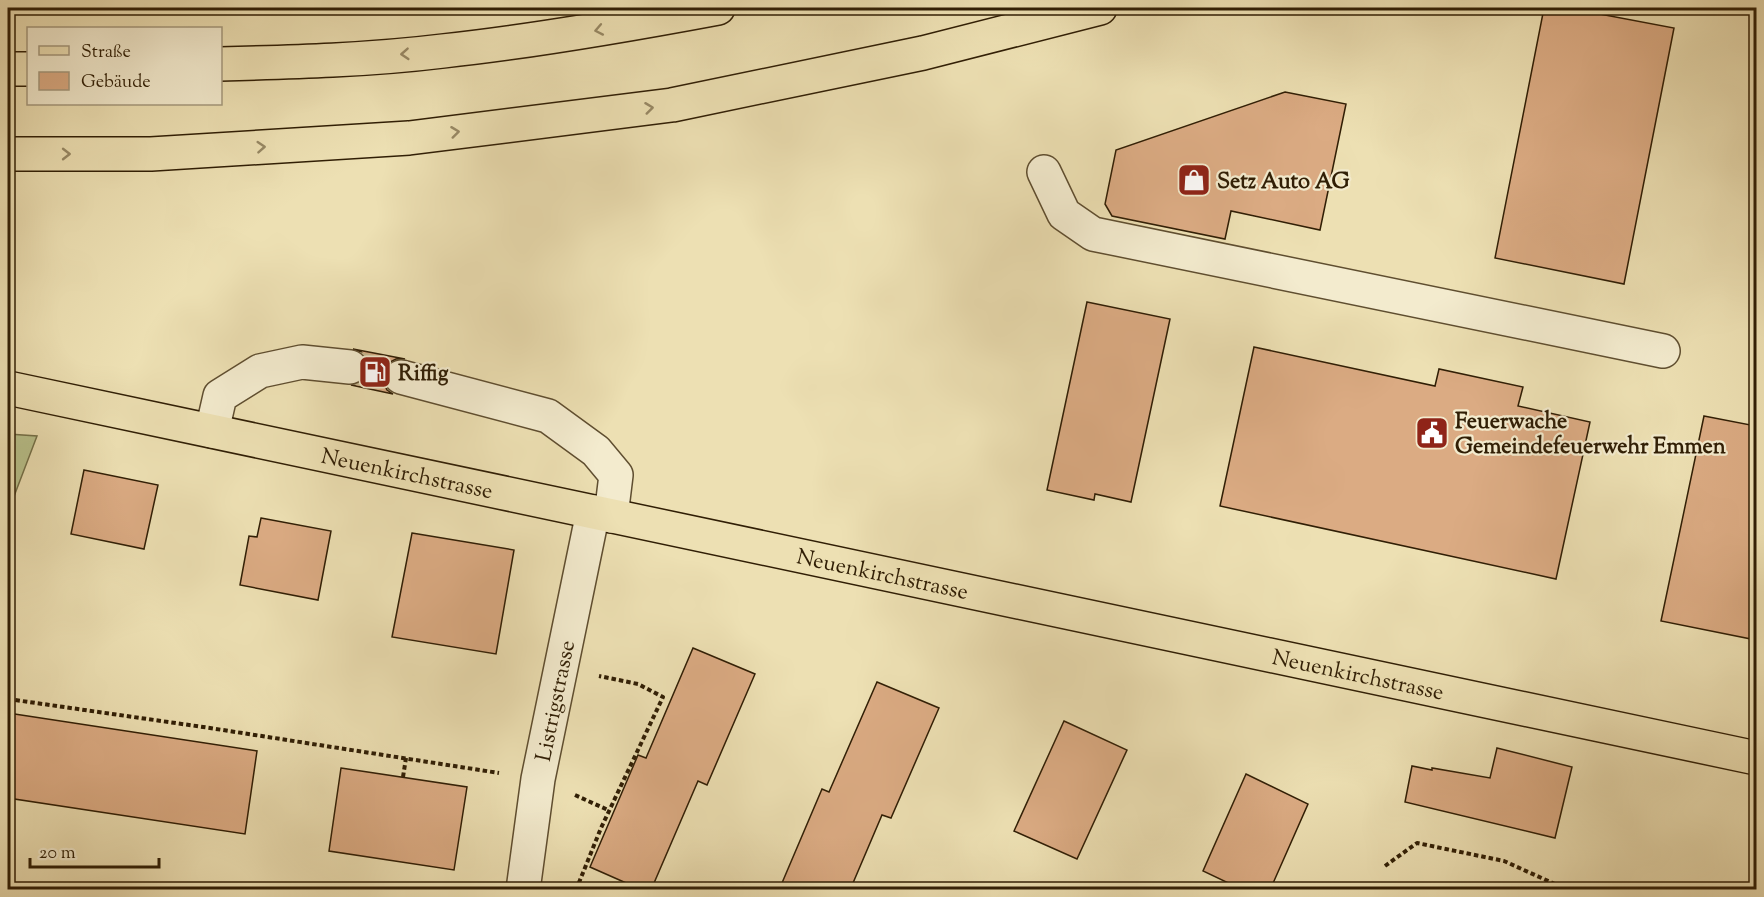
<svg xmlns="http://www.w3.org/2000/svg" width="1764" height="897" font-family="'Sorts Mill Goudy',serif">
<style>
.green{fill:#b9c28c;stroke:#747048;stroke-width:1.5}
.building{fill:#dbab83;stroke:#301e05;stroke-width:1.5}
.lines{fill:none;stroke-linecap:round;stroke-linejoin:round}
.minor-tunnel{stroke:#c7b990;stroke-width:33;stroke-dasharray:33 16;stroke-linecap:butt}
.minor-casing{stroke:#5f4e30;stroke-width:36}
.major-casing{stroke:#301e05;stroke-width:36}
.highway-casing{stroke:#301e05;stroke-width:36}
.path{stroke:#301e05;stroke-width:4;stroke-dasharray:4.5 3;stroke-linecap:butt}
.minor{stroke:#f3ebce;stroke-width:33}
.major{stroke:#ede0b3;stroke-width:33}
.highway{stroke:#ede0b3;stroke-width:33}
.oneway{stroke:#988965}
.labels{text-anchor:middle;stroke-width:4.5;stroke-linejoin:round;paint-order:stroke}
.poi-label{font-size:22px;font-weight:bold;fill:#301e05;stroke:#f3ebce;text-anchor:start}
.street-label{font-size:22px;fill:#301e05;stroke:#f3ebce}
</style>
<rect width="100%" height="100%" fill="#ede0b3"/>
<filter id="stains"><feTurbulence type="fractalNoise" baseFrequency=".00333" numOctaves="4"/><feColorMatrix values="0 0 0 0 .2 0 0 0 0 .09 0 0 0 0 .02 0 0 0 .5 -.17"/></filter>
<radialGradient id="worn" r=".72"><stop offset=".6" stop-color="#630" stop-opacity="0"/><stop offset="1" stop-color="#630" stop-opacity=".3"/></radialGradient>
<polygon class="green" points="8,434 37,436 8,512"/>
<g class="building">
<polygon points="1544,8 1568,8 1674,28 1624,284 1495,258"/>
<polygon points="1285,92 1346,104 1320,230 1231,211 1225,239 1112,216 1105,204 1116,150"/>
<polygon points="1087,302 1170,319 1131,502 1095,494 1094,500 1047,490"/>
<polygon points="1254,347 1435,386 1439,369 1523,387 1518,406 1590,422 1556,579 1220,506"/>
<polygon points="353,349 405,359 396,359 388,363 383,372 383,382 387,390 393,394 351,385 358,384 365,378 369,368 367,359 361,352"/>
<polygon points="1704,416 1756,426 1756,640 1661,621"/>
<polygon points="84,470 158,485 144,549 71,534"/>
<polygon points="261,518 331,531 318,600 240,585 249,536 257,537"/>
<polygon points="412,533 514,550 496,654 392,637"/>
<polygon points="693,648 755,674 707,785 698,781 651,890 642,890 590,867 638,755 646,758"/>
<polygon points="877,682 939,708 891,818 882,815 850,890 779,890 822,789 829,792"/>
<polygon points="8,713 257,751 245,834 8,798"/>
<polygon points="1064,721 1127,750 1077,859 1014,831"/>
<polygon points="1497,748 1572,767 1555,838 1405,802 1412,766 1432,770 1432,768 1490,778"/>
<polygon points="341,768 467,787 454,870 329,851"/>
<polygon points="1246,774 1308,804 1270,890 1243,890 1203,871"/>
</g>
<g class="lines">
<polyline class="minor-tunnel" points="350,367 401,377"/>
<defs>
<g id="minor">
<polyline points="1044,172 1064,214 1093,234 1663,351"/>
<polyline points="401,377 548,416 596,451 616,475 611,516"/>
<polyline points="212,431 220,396 260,371 302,362 350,367"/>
<path id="s1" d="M523,890l15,-111 55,-267"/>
</g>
<g id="major">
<path id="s2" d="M8,388l1748,370"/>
</g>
<g id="highway">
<path d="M220,64c75,-2 150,-4 223,-13 93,-10 184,-26 275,-43"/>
<polyline points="8,69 28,69"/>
<polyline points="8,154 151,154 409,138 672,105 923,53 1100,8"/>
</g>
</defs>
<use href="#minor" class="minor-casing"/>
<use href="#major" class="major-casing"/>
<use href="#highway" class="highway-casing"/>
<g class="path">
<polyline points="8,699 210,728 499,773"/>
<polyline points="403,777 406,758"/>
<polyline points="575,795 608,810"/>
<polyline points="1385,866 1417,843 1504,861 1568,890"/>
<polyline points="8,889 8,890"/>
<polyline points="576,890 601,828 663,697 638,684 599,676"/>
</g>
<use href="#minor" class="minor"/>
<use href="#major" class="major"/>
<use href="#highway" class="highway"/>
</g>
<defs><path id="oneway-chevron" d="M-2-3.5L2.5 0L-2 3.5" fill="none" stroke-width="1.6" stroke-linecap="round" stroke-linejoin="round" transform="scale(1.5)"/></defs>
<g class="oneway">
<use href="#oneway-chevron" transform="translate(599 30) rotate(169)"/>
<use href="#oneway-chevron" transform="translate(405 54) rotate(176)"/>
<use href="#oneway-chevron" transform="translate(649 108) rotate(-7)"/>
<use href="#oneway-chevron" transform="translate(455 132) rotate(-7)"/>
<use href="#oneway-chevron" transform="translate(261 147) rotate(-4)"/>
<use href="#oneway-chevron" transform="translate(66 154)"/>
</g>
<defs>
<symbol id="shop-square" viewBox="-11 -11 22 22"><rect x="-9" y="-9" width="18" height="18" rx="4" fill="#8f2418" stroke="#f3ebce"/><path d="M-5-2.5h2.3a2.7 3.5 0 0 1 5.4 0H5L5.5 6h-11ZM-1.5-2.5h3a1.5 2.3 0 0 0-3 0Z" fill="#fff"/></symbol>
<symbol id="fuel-square" viewBox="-11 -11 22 22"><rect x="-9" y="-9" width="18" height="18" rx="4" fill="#8f2418" stroke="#f3ebce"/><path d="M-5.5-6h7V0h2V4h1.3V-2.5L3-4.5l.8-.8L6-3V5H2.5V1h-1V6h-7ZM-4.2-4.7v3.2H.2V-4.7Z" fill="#fff"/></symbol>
<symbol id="civic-square" viewBox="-11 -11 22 22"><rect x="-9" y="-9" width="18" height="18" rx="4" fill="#8f2418" stroke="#f3ebce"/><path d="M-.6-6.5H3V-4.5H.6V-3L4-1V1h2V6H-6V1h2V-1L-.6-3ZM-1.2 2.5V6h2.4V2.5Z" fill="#fff"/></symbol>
</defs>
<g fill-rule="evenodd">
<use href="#shop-square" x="1175" y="161" width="38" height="38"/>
<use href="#fuel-square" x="356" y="353" width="38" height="38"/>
<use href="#civic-square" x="1413" y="414" width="38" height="38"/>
</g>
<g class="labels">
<g class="poi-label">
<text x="1217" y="188">Setz Auto AG</text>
<text x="398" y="380">Riffig</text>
<text x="1455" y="428">Feuerwache<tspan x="1455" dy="25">Gemeindefeuerwehr Emmen</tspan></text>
</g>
<g class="street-label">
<text dy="8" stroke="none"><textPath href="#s2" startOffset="408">Neuenkirchstrasse</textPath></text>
<text dy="8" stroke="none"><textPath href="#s2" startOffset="894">Neuenkirchstrasse</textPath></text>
<text dy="8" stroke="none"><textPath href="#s2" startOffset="1380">Neuenkirchstrasse</textPath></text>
<text dy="8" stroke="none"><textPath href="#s1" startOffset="192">Listrigstrasse</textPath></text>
</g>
</g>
<rect width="1764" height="897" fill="none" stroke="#ede0b3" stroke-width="30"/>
<rect x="9" y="9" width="1746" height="879" fill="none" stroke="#301e05" stroke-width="3"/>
<rect x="15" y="15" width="1734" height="867" fill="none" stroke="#301e05" stroke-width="1.5"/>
<rect x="27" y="27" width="195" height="78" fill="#f3ebce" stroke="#a5997e" stroke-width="1.5"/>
<rect x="39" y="46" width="30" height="9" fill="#ede0b3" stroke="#a5997e" stroke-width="1.5"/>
<text x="81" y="57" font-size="18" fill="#301e05">Straße</text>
<rect x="39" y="72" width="30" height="18" fill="#dbab83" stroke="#a5997e" stroke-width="1.5"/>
<text x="81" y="87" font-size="18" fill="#301e05">Gebäude</text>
<path d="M30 858v9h129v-9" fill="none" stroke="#301e05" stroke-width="3"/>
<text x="39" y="858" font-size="18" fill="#301e05" stroke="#f3ebce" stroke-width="4.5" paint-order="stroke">20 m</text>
<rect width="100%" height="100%" filter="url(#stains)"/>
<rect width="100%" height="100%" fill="url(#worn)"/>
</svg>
